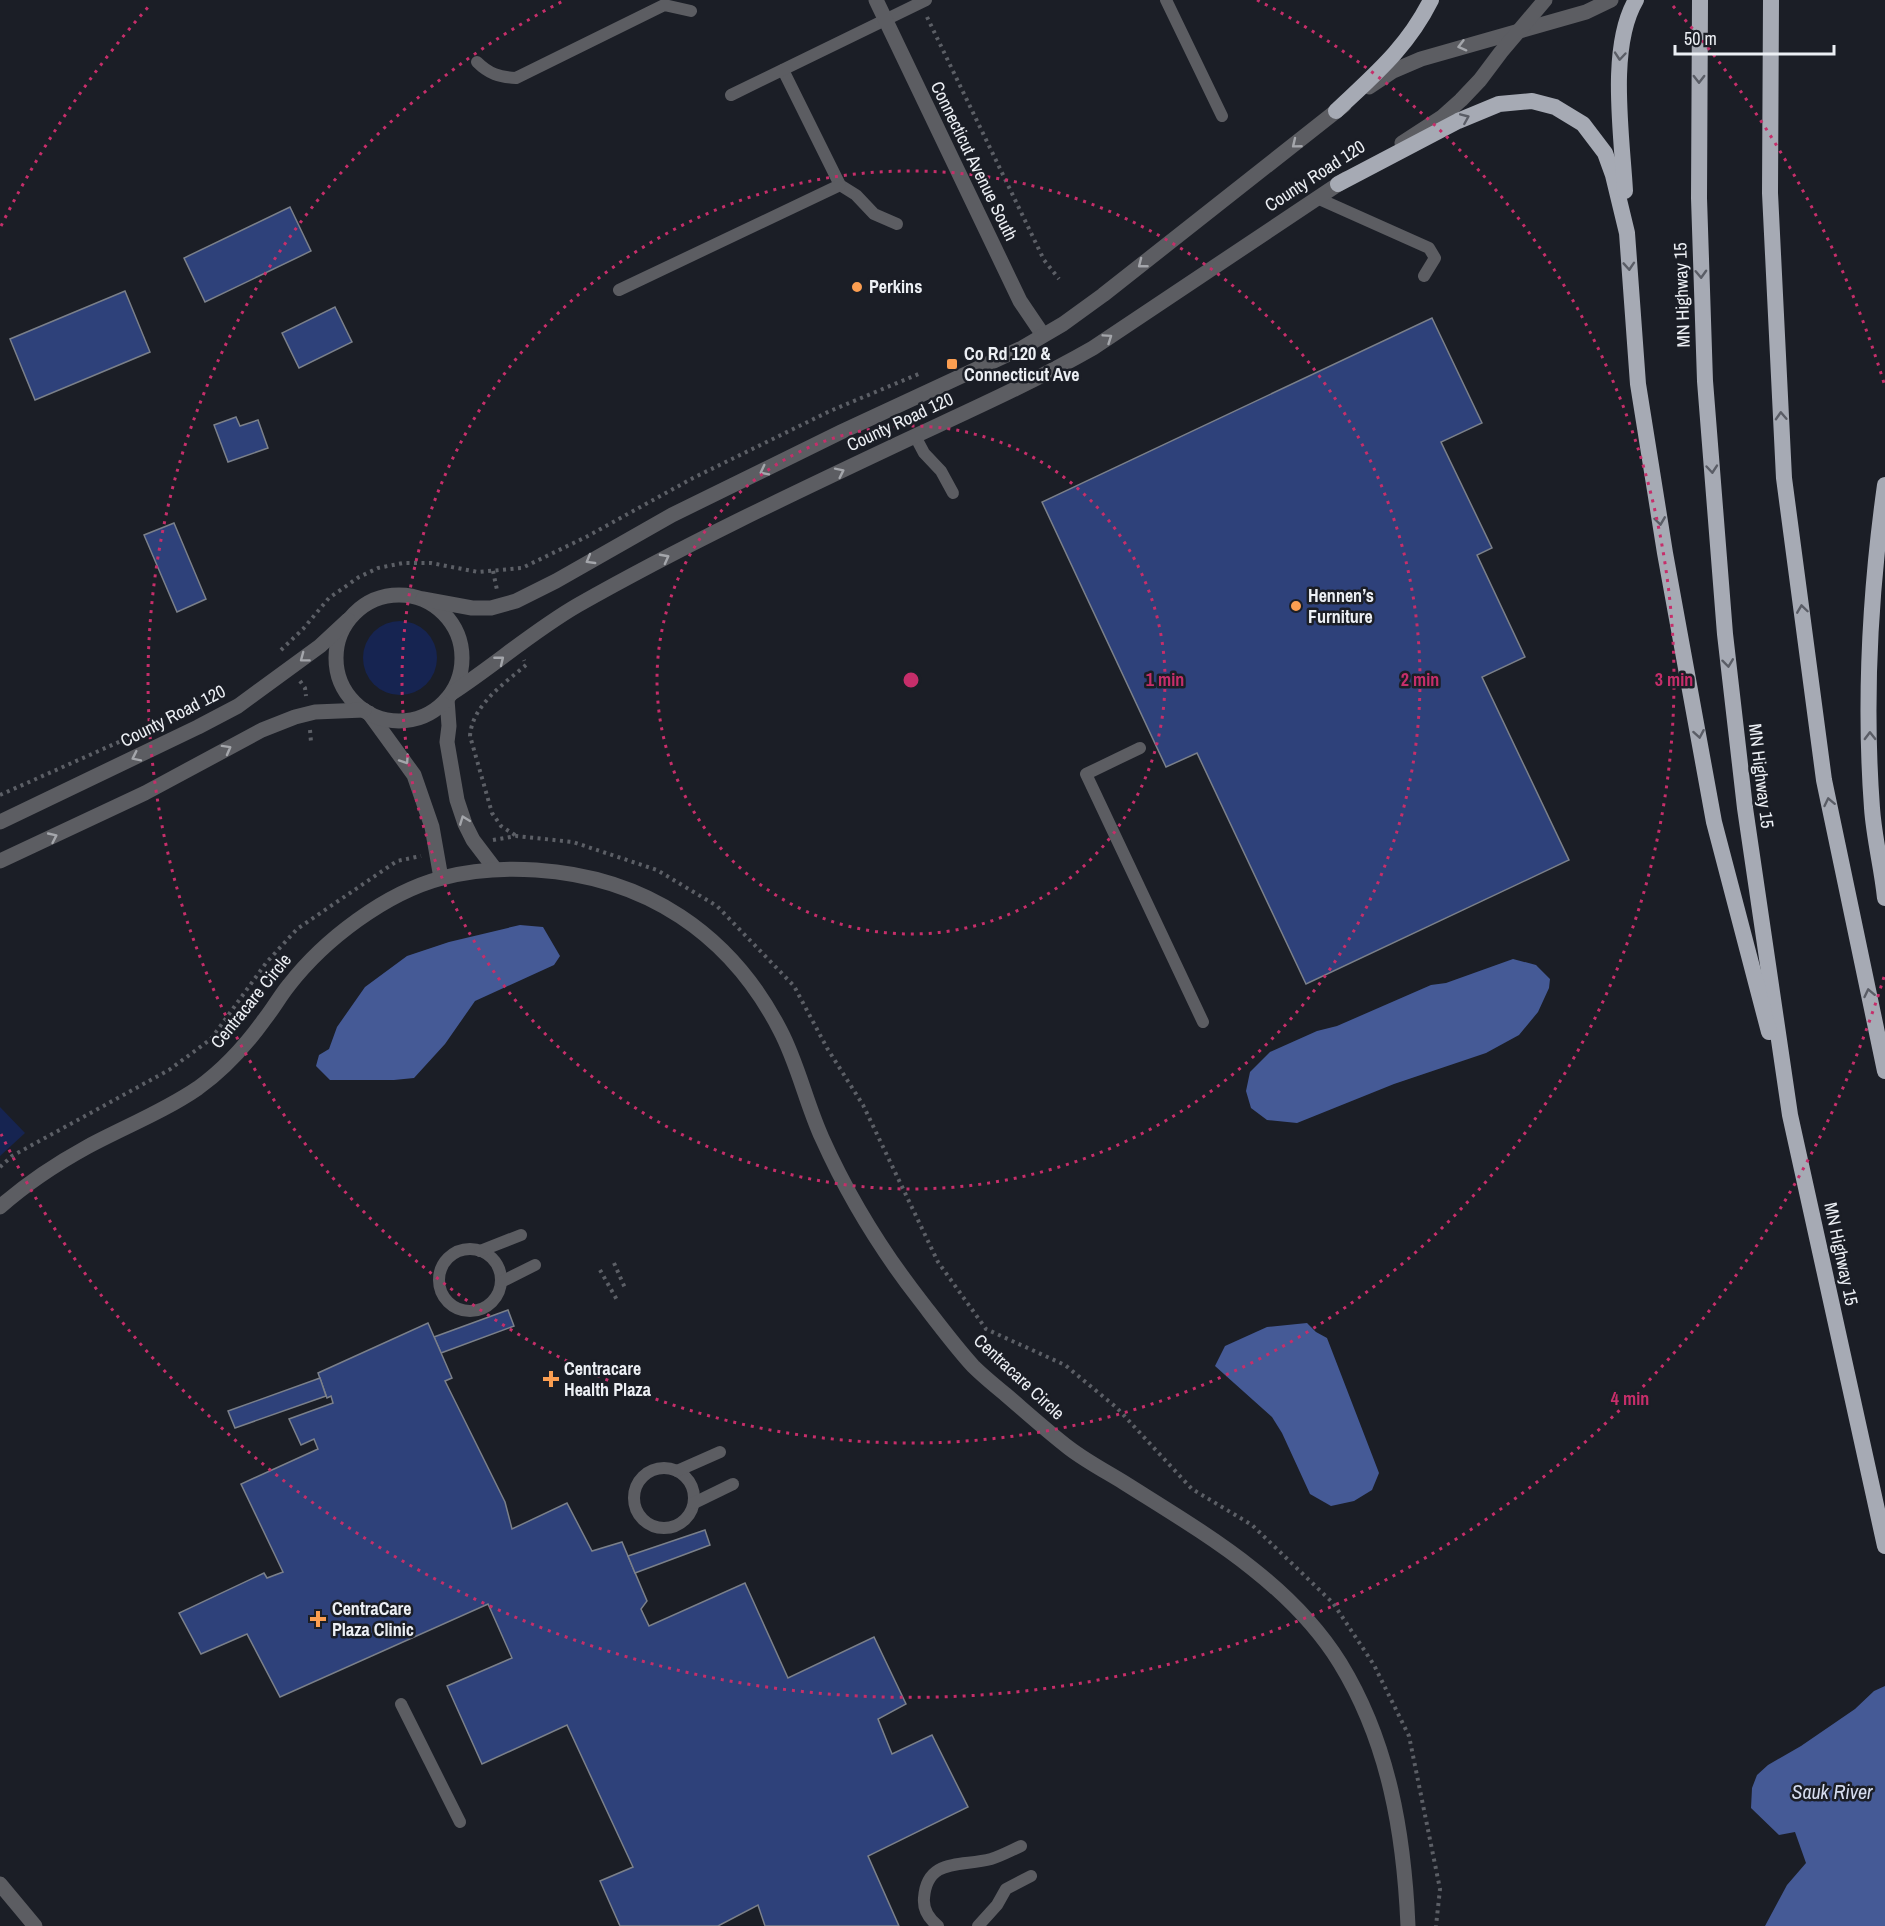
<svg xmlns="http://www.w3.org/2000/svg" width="1885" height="1926" font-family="'Archivo Narrow',sans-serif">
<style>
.green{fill:#162451}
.water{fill:#455a96}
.building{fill:#2e417a;stroke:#7b808a;stroke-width:1.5}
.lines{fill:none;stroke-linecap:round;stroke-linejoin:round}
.path{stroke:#5c5f66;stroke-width:4;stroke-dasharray:3 4.5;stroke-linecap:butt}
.service{stroke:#5c5d62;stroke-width:12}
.minor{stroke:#5c5d62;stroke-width:15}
.tertiary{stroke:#5c5d62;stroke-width:15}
.trunk{stroke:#a6aab4;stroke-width:16}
.oneway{stroke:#a4a6ab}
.oneway2{stroke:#5a5d66}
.ring{fill:none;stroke:#c62e6a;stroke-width:3;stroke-dasharray:3 6}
.poi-dot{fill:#fb9e51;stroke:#1b1e26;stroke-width:2}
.labels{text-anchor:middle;stroke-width:5;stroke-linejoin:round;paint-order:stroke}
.street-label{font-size:18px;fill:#eceff4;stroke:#1b1e26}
.poi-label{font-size:18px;font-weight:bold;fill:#eceff4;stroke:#1b1e26;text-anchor:start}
.water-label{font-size:20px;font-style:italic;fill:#d6ddef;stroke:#1b1e26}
.centre{fill:#c62e6a;stroke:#1b1e26;stroke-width:3}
.ring-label{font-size:18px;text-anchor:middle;font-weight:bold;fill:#c62e6a;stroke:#1b1e26;stroke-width:5;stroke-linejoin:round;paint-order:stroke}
</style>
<rect width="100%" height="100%" fill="#1b1e26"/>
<g class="green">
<circle cx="400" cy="658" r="37"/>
<polygon points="0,1107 25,1133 0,1156"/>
</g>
<g class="water">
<polygon points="520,925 543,927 560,956 554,965 475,1001 445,1044 414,1078 394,1080 330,1080 316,1066 319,1055 329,1049 337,1027 365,987 407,956 449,942"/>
<polygon points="1513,959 1536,965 1550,979 1549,988 1538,1012 1519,1035 1486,1053 1394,1084 1297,1123 1267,1120 1251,1108 1246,1091 1250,1072 1270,1052 1317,1031 1337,1026 1431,985 1446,983"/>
<polygon points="1307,1323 1316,1332 1327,1338 1379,1473 1372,1490 1354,1501 1331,1506 1310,1494 1282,1433 1272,1417 1215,1366 1225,1346 1267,1327"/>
<polygon points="1885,1686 1885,1926 1765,1926 1787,1885 1806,1863 1795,1832 1779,1835 1751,1808 1752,1788 1757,1775 1768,1765 1801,1746 1855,1709 1874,1691"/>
</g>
<g class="building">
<polygon points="290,207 311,251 205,302 184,258"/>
<polygon points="125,291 150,352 35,400 10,339"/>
<polygon points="335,307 352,342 299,368 282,333"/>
<polygon points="1432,318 1482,423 1441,442 1492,548 1477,555 1525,657 1482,677 1569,860 1306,984 1197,753 1166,767 1042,502"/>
<polygon points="236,417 240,426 258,420 268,448 228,462 214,425"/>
<polygon points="174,523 206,599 177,612 144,535"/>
<polygon points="508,1310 514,1326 441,1353 434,1337"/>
<polygon points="428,1323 452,1378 445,1381 505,1502 512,1529 567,1503 592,1551 622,1542 647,1601 641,1609 649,1626 745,1583 788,1678 874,1637 906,1704 878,1719 892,1754 932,1735 968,1807 868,1856 899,1926 765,1926 758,1905 718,1926 620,1926 600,1881 633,1867 567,1725 482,1764 447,1686 512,1658 488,1604 280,1697 247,1634 201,1654 179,1613 264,1573 267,1578 283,1572 241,1484 318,1449 314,1439 301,1445 289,1419 333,1403 331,1396 327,1398 318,1373"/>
<polygon points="320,1378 326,1396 235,1428 228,1411"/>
<polygon points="705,1530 710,1545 635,1573 628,1556"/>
</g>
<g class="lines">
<g class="path">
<polyline points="927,17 1044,260 1059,279"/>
<polyline points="493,571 497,590"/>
<polyline points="281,650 303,629 329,598 359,577 378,568 403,563 431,563 478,572 522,568 586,537 693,478 830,411 921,373"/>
<polyline points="300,681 305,688 306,696"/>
<polyline points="310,730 311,742"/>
<polyline points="0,795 139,733"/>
<path d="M515,835l-14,-9 -9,-13 -22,-77c2,-31 35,-53 56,-71l-2,-5"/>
<polyline points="493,840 516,836 573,842 657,870 717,906 794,986 827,1048 863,1105 938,1262 986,1329 1065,1365 1117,1408 1192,1489 1252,1525 1333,1603 1374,1665 1409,1736 1440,1889 1436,1926"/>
<polyline points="0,1167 12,1156 169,1070 211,1039 266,963 297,929 397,861 421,856"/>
<polyline points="614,1263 625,1288"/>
<polyline points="600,1270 617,1300"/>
</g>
<g class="service">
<polyline points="1166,0 1222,116"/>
<path d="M477,62c12,12 22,15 39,16l148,-73 27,6"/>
<polyline points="783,70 840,185 856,195 874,214 897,224"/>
<polyline points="731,95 926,0"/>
<polyline points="1317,198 1429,248 1435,258 1424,276"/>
<polyline points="619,290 840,185"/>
<polyline points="915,436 924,453 941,471 953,493"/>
<polyline points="1140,748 1086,774 1203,1022"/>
<circle cx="470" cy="1280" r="31"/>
<polyline points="480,1251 521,1235"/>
<polyline points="501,1282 535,1265"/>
<circle cx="664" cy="1498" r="30"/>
<polyline points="677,1471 720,1452"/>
<polyline points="694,1503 733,1484"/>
<polyline points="401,1704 460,1822"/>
<path d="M938,1926c-9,-7 -15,-17 -14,-28 3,-41 38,-31 67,-39 10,-3 21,-9 30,-13"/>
<polyline points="978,1926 997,1905 1006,1889 1031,1876"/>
</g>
<g class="minor">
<polyline points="447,699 449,726 447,742 457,800 465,824 473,840 495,869"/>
<polyline points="369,713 414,775 432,827 441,878"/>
<path d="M0,1207c26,-23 56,-43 87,-60 37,-20 76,-35 111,-59 25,-18 48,-43 66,-68 9,-11 16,-24 25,-35 35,-45 96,-92 153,-107 30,-8 64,-10 94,-8 109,7 194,63 244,160 18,34 26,73 42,108 26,58 59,112 98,162 17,22 34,45 53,66 10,10 21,19 32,28 21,18 42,37 64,54 17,13 36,23 54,34 79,50 166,99 217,181 49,80 64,171 68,263"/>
<polyline points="0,1884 35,1926"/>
</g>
<g class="tertiary">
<polyline points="876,0 1020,301 1043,335"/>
<polyline points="1369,87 1393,71 1421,59 1586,12 1611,0"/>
<polyline points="1402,143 1442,117 1461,100 1480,80 1501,52 1545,0"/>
<circle cx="399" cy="658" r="63"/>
<polyline points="423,599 472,608 491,608 516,601 556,581 672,515 841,432 1022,348 1063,324 1103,295 1344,105"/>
<path d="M452,693c43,-28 81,-62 126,-88 104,-59 212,-110 320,-161 66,-31 132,-60 195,-96l253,-169"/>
<polyline points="0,822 198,727 238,706 320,646 348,620"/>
<polyline points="0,861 145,793 262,730 295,717 315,712 364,710"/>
</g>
<g class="trunk">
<polyline points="1700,0 1699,198 1705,381 1725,634 1745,808 1790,1115 1885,1546"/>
<polyline points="1771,0 1770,193 1784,478 1824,780 1885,1071"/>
<path d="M1336,111c38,-36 71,-63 95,-111"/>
<polyline points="1338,184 1458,121 1499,104 1532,101 1555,107 1583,124 1605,153 1613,175 1627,233 1638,384 1665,553 1714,822 1769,1032"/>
<path d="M1625,191c-3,-55 -17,-144 11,-191"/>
<path d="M1885,485c-15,107 -21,215 -13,323 2,30 10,60 13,90"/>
</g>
</g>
<defs><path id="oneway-chevron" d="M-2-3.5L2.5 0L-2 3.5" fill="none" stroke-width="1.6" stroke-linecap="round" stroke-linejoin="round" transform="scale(1.5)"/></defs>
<g class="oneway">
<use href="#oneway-chevron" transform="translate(1462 46) rotate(165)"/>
<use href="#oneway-chevron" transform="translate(1296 144) rotate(141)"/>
<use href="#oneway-chevron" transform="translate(1142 264) rotate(142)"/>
<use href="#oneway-chevron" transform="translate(1108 338) rotate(-34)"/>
<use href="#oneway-chevron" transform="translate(764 471) rotate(153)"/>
<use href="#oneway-chevron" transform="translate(840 472) rotate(-26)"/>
<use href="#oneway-chevron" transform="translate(665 558) rotate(-28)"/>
<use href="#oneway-chevron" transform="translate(590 560) rotate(150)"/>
<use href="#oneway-chevron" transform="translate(304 658) rotate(143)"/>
<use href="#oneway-chevron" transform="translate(500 660) rotate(-39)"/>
<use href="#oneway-chevron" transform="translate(227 749) rotate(-29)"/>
<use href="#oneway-chevron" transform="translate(136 757) rotate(154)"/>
<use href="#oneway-chevron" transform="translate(405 760) rotate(56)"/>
<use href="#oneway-chevron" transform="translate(464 820) rotate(-111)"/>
<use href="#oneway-chevron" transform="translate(53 837) rotate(-25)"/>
</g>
<g class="oneway2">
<use href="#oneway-chevron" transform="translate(1620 56) rotate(95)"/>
<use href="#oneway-chevron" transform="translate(1699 79) rotate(90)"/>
<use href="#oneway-chevron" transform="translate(1465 118) rotate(-23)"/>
<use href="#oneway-chevron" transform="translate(1629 266) rotate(86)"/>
<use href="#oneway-chevron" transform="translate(1701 274) rotate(88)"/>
<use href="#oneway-chevron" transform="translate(1781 416) rotate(-93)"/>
<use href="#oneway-chevron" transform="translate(1712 469) rotate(85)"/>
<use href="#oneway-chevron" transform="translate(1660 521) rotate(82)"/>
<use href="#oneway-chevron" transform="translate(1802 609) rotate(-98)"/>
<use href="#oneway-chevron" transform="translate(1728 663) rotate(83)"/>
<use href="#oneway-chevron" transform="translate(1699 734) rotate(80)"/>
<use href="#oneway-chevron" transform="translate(1870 736) rotate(-91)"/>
<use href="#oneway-chevron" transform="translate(1829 802) rotate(-102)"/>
<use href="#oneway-chevron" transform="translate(1869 993) rotate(-102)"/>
</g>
<g class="ring">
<circle cx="911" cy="680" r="254"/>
<circle cx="911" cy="680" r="509"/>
<path d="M1257 0A763 763 0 1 1 565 0"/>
<path d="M1884 977A1017 1017 0 0 1 1 1134M1 226A1017 1017 0 0 1 149 6M1673 6A1017 1017 0 0 1 1884 383"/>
</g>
<g class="poi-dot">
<circle cx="857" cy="287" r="6"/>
<rect x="946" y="358" width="12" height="12" rx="3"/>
<circle cx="1296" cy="606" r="6"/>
<path d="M548 1370h6v6h6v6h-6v6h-6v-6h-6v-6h6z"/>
<path d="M315 1610h6v6h6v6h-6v6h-6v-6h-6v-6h6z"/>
</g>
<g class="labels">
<g class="street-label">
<text transform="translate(974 161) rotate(64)" y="6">Connecticut Avenue South</text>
<text transform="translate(1315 176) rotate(-33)" y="6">County Road 120</text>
<text transform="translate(1682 295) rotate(-92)" y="6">MN Highway 15</text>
<text transform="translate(900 422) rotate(-25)" y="6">County Road 120</text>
<text transform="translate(173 716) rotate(-27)" y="6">County Road 120</text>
<text transform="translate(1761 776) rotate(83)" y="6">MN Highway 15</text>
<text transform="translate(251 1001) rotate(-51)" y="6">Centracare Circle</text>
<text transform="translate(1841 1254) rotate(78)" y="6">MN Highway 15</text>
<text transform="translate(1019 1377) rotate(43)" y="6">Centracare Circle</text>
</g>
<g class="poi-label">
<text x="869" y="293">Perkins</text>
<text x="964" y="360">Co Rd 120 &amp;<tspan x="964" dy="21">Connecticut Ave</tspan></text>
<text x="1308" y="602">Hennen’s<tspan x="1308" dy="21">Furniture</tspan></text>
<text x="564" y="1375">Centracare<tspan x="564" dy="21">Health Plaza</tspan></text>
<text x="332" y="1615">CentraCare<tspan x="332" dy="21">Plaza Clinic</tspan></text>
</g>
<g class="water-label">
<text x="1832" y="1799">Sauk River</text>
</g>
</g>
<circle cx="911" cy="680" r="9" class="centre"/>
<g class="ring-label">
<text x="1165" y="686">1 min</text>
<text x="1420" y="686">2 min</text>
<text x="1674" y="686">3 min</text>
<text x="1630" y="1405">4 min</text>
</g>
<path d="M1675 45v9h159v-9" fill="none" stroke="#eceff4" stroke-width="3"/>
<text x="1684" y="45" font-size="18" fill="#eceff4" stroke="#1b1e26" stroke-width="4.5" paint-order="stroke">50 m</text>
</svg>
